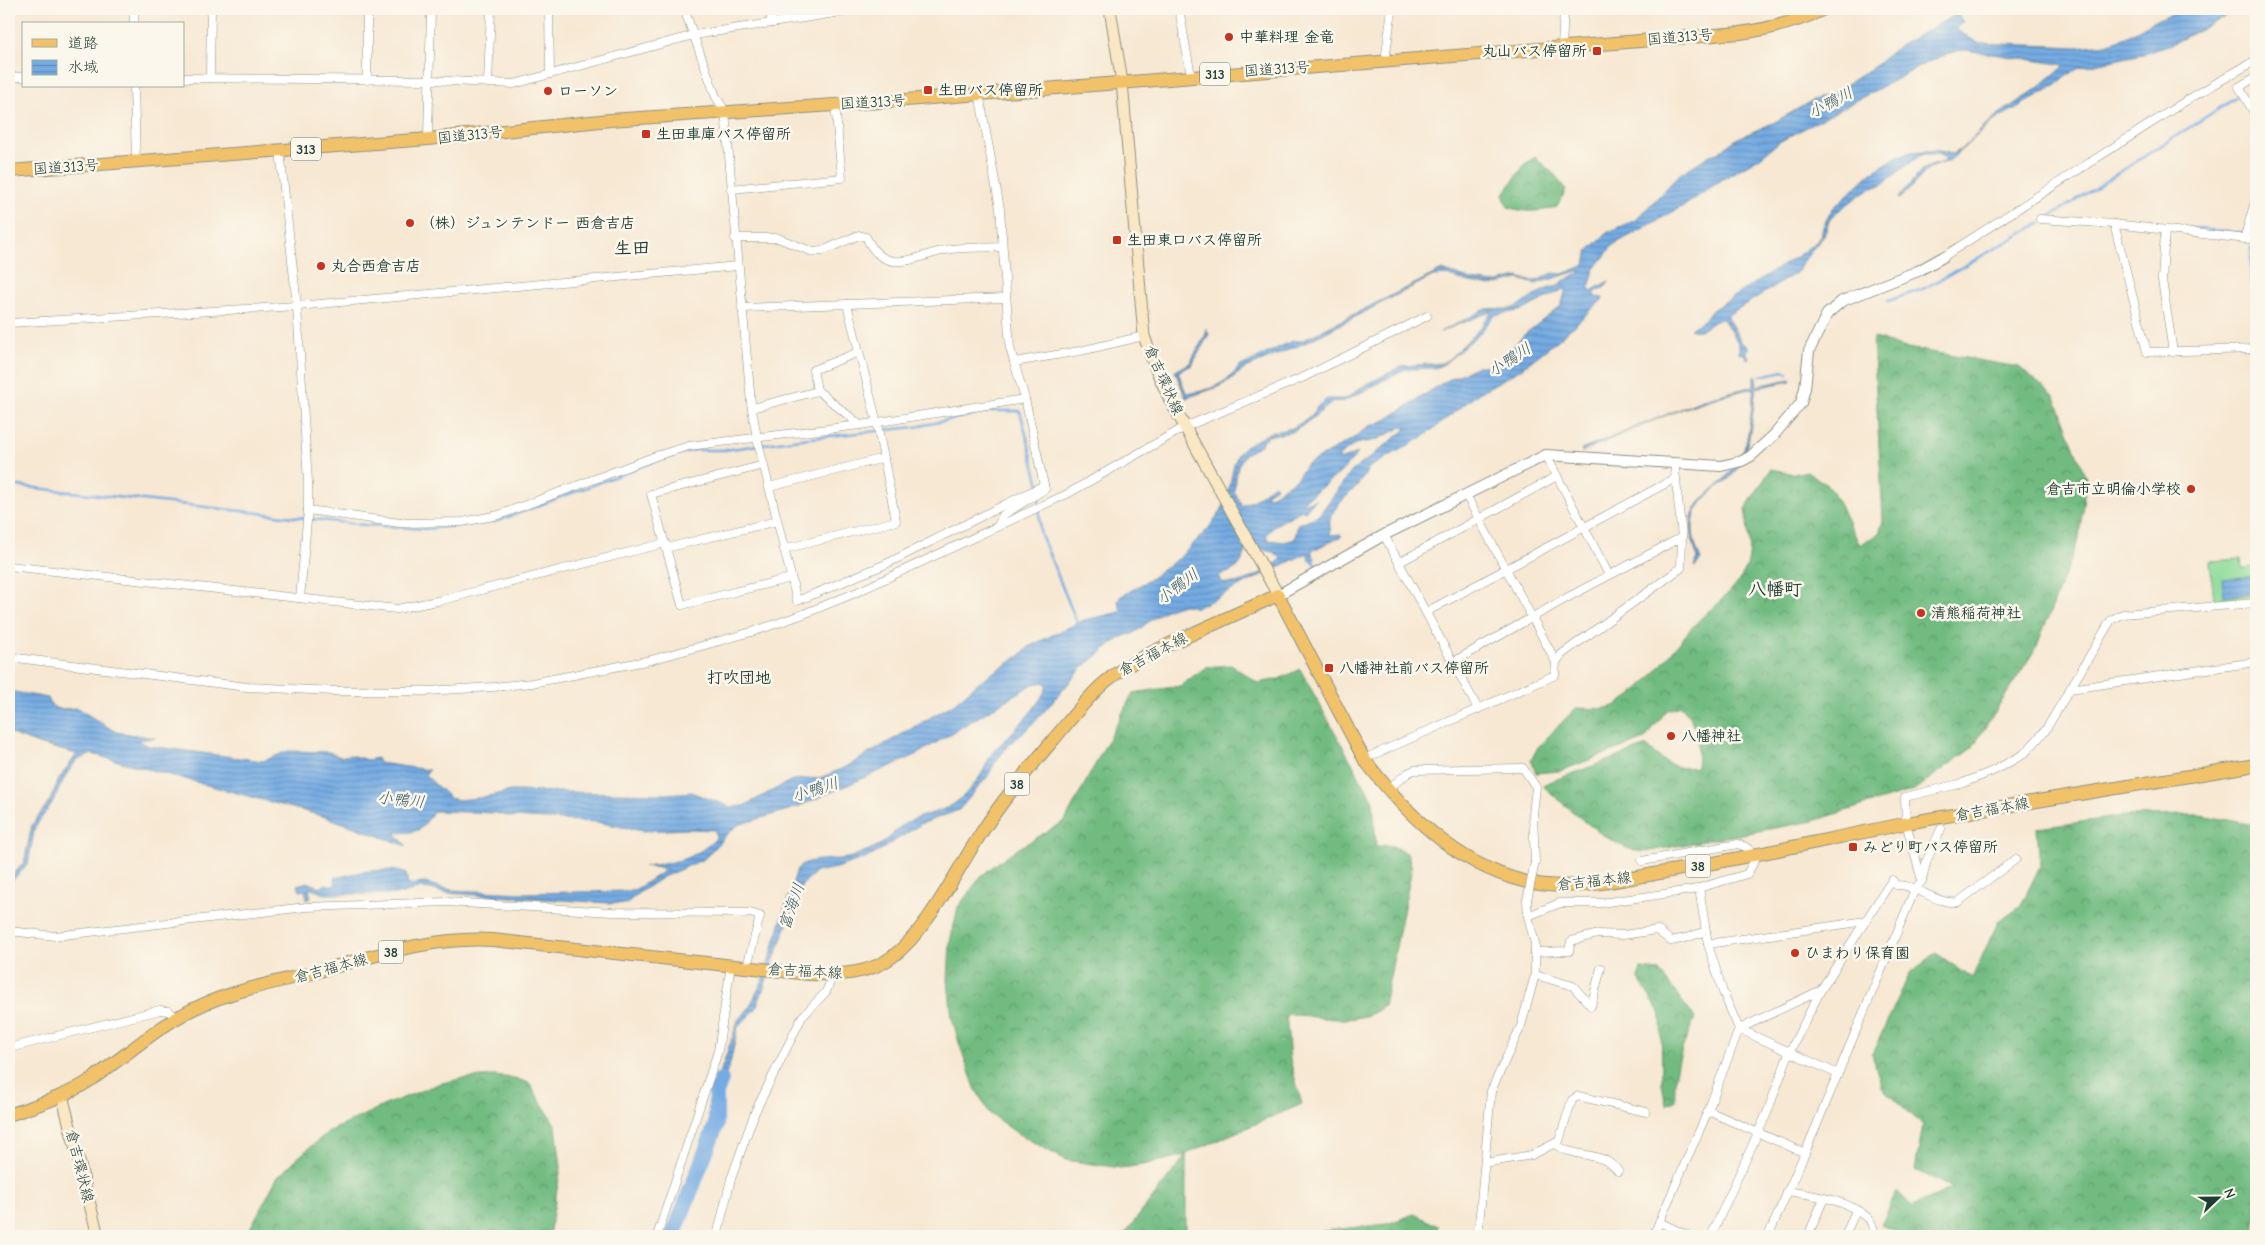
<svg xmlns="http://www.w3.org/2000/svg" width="2265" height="1245" font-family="'Comic Neue','Klee One',sans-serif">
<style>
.forest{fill:url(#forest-crowns);stroke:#487c5a}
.pitch{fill:#8cdb99;stroke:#568c66}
.water{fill:url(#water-rules);stroke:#4a748c;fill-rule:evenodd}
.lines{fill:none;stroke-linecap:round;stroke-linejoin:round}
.stream{stroke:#75abe3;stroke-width:2.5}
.river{stroke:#75abe3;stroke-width:16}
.minor-casing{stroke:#8b9284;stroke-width:9}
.tertiary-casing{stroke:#8b9284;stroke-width:12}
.secondary-casing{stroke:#8b9284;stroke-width:13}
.primary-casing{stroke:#8b9284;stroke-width:14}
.trunk-casing{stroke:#8b9284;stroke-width:14}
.minor{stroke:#fff;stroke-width:8}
.tertiary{stroke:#fff;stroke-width:10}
.secondary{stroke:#fae7c3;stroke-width:11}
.primary{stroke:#f2c26a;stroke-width:12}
.trunk{stroke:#f2c26a;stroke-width:12}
.minor-bridge-casing{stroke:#8b9284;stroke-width:9;stroke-linecap:butt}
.minor-bridge{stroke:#fff;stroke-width:8}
.poi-dot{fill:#c8321e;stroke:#fbf7ec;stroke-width:2}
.labels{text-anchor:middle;stroke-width:5;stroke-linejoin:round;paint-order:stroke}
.shield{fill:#fbf7ec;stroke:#61756b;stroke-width:1}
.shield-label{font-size:14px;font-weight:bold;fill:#1f3d34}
.poi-label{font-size:15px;font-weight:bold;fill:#1f3d34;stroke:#fbf7ec;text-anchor:start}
.street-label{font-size:15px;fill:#1f3d34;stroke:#fbf7ec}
.water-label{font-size:16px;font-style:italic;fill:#395e69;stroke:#fbf7ec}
.neighbourhood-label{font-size:16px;font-weight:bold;fill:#1f3d34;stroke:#fbf7ec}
.quarter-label{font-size:18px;font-weight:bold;fill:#1f3d34;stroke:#fbf7ec}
</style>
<defs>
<pattern id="forest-crowns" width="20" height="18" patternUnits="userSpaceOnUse" patternTransform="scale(1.25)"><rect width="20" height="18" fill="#71bb81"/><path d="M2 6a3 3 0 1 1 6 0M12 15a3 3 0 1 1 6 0" fill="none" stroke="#5c996a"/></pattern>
<pattern id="water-rules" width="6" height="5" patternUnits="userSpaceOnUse" patternTransform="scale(1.25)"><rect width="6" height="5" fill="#75abe3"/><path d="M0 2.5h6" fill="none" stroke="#5f8cb9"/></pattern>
</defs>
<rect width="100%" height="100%" fill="#fbf7ec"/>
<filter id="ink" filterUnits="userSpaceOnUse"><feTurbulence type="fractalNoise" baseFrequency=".02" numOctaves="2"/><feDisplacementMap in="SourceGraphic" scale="10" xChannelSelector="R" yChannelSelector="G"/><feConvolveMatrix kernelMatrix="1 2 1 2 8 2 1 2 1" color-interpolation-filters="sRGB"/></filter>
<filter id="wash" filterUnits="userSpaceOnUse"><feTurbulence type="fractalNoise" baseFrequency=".0096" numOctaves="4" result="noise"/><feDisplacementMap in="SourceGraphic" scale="20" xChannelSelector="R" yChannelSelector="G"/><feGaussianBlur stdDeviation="1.12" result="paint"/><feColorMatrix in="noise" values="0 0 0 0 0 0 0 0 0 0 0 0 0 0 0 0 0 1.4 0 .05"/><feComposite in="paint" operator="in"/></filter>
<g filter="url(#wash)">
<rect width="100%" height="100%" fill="#f7e8d3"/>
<g class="forest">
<path d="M1535,157l21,19 10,14 -9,17c-18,5 -31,6 -49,0l-5,-12 22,-31z"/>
<path d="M1873,337l28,10 118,20 36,30 31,81 -7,61 -43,109 -64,100 -58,42 -101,31 -169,31c-29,0 -79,-47 -101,-66l1,-2 103,-38c17,16 25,24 50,21 2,-22 1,-44 -16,-61l-14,4 -22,29 -85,32 -24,2 -5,-13 7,-13 38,-39c14,0 30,3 42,-4 32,-18 54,-55 79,-82 16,-16 42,-34 50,-56 6,-18 0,-39 -2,-57l26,-40 23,5 13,-3 24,17 29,57 19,-12 4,-13z"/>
<path d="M1231,665l27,18 21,-4 21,-10 73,132 3,47c10,-6 23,0 32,6l4,14 -28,138c-27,22 -66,10 -98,8l4,46 12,44 -116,50v82h-63l63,-81 -43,10 -22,3 -56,-8 -48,-27 -27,-19 -15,-26 -15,-42 -8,-28 -4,-37 2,-39 8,-35 23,-31 28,-22 56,-33 68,-128 47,-7 26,-19z"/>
<polygon points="2200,815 2256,825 2256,1236 1906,1236 1881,1225 1897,1191 1912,1206 1953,1188 1915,1170 1923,1125 1882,1088 1872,1054 1910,973 1936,953 1972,978 1998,922 2020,907 2040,866 2037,828 2125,816"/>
<path d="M1641,969l18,2 36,47c-13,29 -22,51 -20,83l-9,4 -4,-21 -1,-69 -23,-37z"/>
<polygon points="493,1076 514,1078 529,1083 556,1126 561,1167 549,1236 246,1236 277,1178 294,1161 328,1132 385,1105 438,1084 460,1079"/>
<polygon points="1414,1214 1438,1226 1435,1236 1316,1236 1321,1231 1387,1224"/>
</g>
<polygon class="pitch" points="2241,559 2242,568 2256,567 2256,596 2214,600 2210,561"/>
<g class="water">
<path d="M2185,9h55l-66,34 -27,10 -70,15 -23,18 -62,36 -43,39 -20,7 -28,30 -3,1 25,-31 21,-6 2,-4 -9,-4h-15l-41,31 -14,5 -33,24 -5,7 -5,15 -14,16 -14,21 -68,42 -1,2 15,26 8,5 -4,3 3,7 -1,2 -5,-7 -4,1v-10l-16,-25c-12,-1 -18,16 -33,10l15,-10 7,-9 87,-55 17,-13 5,-5 2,-10 9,-18 39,-36 27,-17 13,-4 25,-2 16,4 8,-4 35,-33 40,-27 30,-25 -99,-15 -10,1 -24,9 -153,82 -20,16 -33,19 -39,27 -74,41 -19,25 -5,18 2,3 18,-10 -4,6 -11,6 1,4 8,1 -1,2 -45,41 -36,28 -42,24 -56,44 -55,31c-5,18 -34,35 -38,51 -1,5 1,10 0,16l10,-1 2,2 -31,15 4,8 -5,2 -3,-8 -111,55c-23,-11 -45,13 -63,26l-7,1 -16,10 -28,23 -49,56 -25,22 -14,18 -6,12 -29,34 -38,14 -48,31 -37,13 -20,4 -14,13 -3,7 -43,117 -18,18 -8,37 -14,36h-5l27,-80 11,-12 14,-28 34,-111c12,-14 40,-6 57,-13 11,-5 25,-9 34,-17 7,-7 11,-13 20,-17 17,-9 37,-9 52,-23 8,-7 17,-17 22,-26 5,-8 6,-16 13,-23 17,-18 43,-41 52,-64l-3,-4 -11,2 -119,72 -119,52 -57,17 -12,10 -22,24 -41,18 -26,17 -11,10 -183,-11c-14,-6 -26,-7 -39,1h-79l-16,-6 2,10 -4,2 -2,-10 -5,1 -3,-6 11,-3 12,6 6,-4 8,2 2,-3 -2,-5c19,-4 54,-13 72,-4l2,11 16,-2 28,7 70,3 111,-2 34,-22 -23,-3c29,-3 51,-6 72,-28l-1,-8 -27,-1 -45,2 -47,-9 -84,-5 -17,-4 -61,-2c-15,21 -13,21 -39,22l12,13 -81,-29 -234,-63 -15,6 -11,15 -14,28 -17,24 -7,37 -19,20v-6l15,-15 8,-38 18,-25 9,-21 18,-25 -36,-9 -32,-12v-42l39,7 4,8 7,3 18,-1 39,24 39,6 -18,2 12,6 114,15 25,-10 41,1 11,5 10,-2 18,5 9,-2 2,5 50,7 -4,5 25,23 8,2 21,-2 32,-7 156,3 24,-2 40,15 13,-1 48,-26 28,-2 26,-11 109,-64 25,-22 38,-24 12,-11 54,-26 36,-8 1,-2 -3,-9 2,-4 27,-16 31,-22 31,-31 13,-19 8,-24 4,-21 4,-10 6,-7 25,-14 24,-5 18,-12 7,-10 9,-7h19l14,-11 42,-22 40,-3 7,-4 31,-31 12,-17 -52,21 46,-23c9,-2 17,2 27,-1 16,-6 28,-20 45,-22l5,-5 19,-9 -5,-1 -42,13 -17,-5 -27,7 -31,-6 -13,-5 -14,1 -126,66 -61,26 -25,18 -35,12 -11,-27 15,-8 16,-29v-6l3,6 -17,31 -14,7 8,21c19,0 42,-10 53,-26l53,-26h9l141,-71 30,10 22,3 24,-6 12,4h6l17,-8 9,1 19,-7 4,-3 3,-13 20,-19 28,-12 44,-46 30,-19 8,-2 18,-14 39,-17 38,-22 20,-7 45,-29 18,-16 57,-32 5,-1 5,7 -7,6 1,2 21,13 99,4 29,-3 18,-6 34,-19zM1564,289h2l-5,17 -36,28 -25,27 -8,5h-14l-34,16 -58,38 -19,7 -11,10 -50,28 -9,13 -23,16 -5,2 -4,-2 11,-7 -2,-3 -17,14 -15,8 -8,-15 4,-25 7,-12 16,-9 1,-4 6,-5 24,-4 9,-5 32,-25 12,-1 60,-32 30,-1 9,-4 36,-31 15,-18 28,-5zM1402,427h4l-2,4 -53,41 -32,43 -20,9 -1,-1 -3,16 -11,3 -15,-2 -3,-5 9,-10 27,-15 2,2 12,-13 -13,5 -1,-2 38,-29 18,-20 -18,7 -1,-4 16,-12 21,-4zM1246,550c12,0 27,-3 35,9 -11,11 -46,31 -61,22l-1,-6c15,-3 23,-9 27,-25z"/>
<path d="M1756,375l1,11 33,-7 1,2 -35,7c-4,27 -5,63 -22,85 -5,7 -14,12 -21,18 -25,21 -24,40 -12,69l-6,7 -1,-1 4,-7c-23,-66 19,-57 43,-103 9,-17 10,-48 13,-68 -60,12 -116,39 -172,64l-1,-2 126,-52 47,-12v-10z"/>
<polygon points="2256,576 2256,593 2224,596 2222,579"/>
</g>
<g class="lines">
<g class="stream">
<polyline points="2048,218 2237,97"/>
<polyline points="2183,228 2256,234"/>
<polyline points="2251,247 2251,280 2256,295"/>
<polyline points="1888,301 1923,289 2042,222"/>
<polyline points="1760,376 1784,371 1788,373"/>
<polyline points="1555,462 1557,461"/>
<polyline points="9,485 365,525 426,529 498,521 661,459 694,450 725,450 792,440 915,427 992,411 1020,411 1039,485"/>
<polyline points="1039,495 1040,532 1078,625"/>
<polyline points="1312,559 1318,569"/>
</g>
<polyline class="river" points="673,1236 716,1125 716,1093 721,1080"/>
</g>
</g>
<g filter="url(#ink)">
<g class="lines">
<defs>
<g id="minor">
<polyline points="134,9 134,24"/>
<polyline points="549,9 550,74"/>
<polyline points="684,9 716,97 725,111 751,403 757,438 797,601 886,564 1044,485 1045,489 1003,515 998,526"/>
<polyline points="769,9 772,23"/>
<polyline points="1179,9 1191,76"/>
<polyline points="1562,47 1564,9"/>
<polyline points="1385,61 1392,9"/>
<polyline points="9,77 24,77"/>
<polyline points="2256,77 2239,87 2256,116"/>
<polyline points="184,78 430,80 514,84 694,35 861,9"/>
<polyline points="210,78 211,9"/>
<polyline points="367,80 367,9"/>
<polyline points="488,83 491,9"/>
<polyline points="134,86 136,162"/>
<polyline points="979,93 1000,209 1010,348 1025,399 1044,485"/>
<polyline points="428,139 431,9"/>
<polyline points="280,151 297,306 308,482 308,510 300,598"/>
<polyline points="731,189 842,178 835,104"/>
<polyline points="2040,219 2114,224 2256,240"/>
<polyline points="2114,224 2147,352 2256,349"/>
<polyline points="2165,231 2162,280 2173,352"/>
<path d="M735,238h43l35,14 9,-1 37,-16 7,2c20,43 52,17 85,12 16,-2 34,-1 51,-2"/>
<polyline points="2244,239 2256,198"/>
<polyline points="1943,257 2184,102 2256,60"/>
<polyline points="742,308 1005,298"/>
<polyline points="9,323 297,306 738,266"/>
<polyline points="859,352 813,370 817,390 860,425"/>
<polyline points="1014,362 1080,351 1144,336"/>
<polyline points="752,408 818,391"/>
<polyline points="1546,455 1609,575"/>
<polyline points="764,465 651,494 682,605 791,578"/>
<polyline points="769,487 884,458"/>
<polyline points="1466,495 1556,662"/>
<polyline points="308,510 400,523 462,522 499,515 656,456 689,446 860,425 1025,399"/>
<polyline points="1384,535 1478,709"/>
<polyline points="666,548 777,521"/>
<polyline points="784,549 896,521 877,423 847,304"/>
<polyline points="1400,562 1557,476"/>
<polyline points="9,566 397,609 442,600 665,543"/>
<polyline points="1426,612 1676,478"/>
<polyline points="9,657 247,687 334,691 427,691 493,687 532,683 651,660 755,631 801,615 855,593 1067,494 1185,427 1304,377 1427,316"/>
<polyline points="1453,662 1572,595 1682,537"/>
<polyline points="2070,689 2256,662"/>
<polyline points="1364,759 1555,675 1556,662 1562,654 1681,568 1682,537 1674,462"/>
<polyline points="1389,788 1408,773 1414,770 1523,768 1536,787 1533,814 1535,862"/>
<polyline points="1922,879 1927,860 1941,829"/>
<polyline points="1699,888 1708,944 1723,992 1739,1029 1838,1074"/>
<polyline points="1528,916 1560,903 1601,903 1692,890 1747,874 1757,856 1746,847 1738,844 1642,861"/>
<polyline points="9,931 55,936 306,907 447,902 612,912 750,913 760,916 747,967"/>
<polyline points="1708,944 1866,921"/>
<polyline points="1535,952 1569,951 1571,941 1598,934 1623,935 1657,930 1671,941 1686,938 1706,931"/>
<polyline points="1535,975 1573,986 1591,1006 1601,968"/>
<polyline points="9,1048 160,1010 168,1011 177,1017"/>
<polyline points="1708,1111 1805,1153"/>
<path d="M1555,1144c19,15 48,6 63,27"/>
<polyline points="1485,1163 1532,1155 1559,1141 1572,1100 1578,1096 1646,1112"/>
<path d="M1787,1191c25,4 62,9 81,27 4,4 6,13 8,18"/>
<polyline points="1659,1222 1689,1236"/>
<polyline points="657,1236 718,1051 731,965"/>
<polyline points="717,1236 731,1179 755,1112 802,1017 826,992 833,975"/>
<polyline points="1478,1236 1491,1091 1521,1026 1535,975 1535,944 1528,916 1527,900"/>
<polyline points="1653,1236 1708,1111 1739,1029 1821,990"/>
<path d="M1711,1236l56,-123 22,-60 32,-63 71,-110 4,5c22,-1 39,20 62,17l58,-43"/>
<polyline points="1768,1236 1805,1153 1915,889 1922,881 1906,823 1905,797 1963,783 1993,771 2024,754 2045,731 2111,620 2123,614 2256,603"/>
<polyline points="1808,1236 1824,1198"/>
<polyline points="1845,1236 1856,1210"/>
</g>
<polyline id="tertiary" points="1278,595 1384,535 1546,455 1721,466 1742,461 1751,456 1774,435 1801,403 1805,388 1809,351 1827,314 1842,301 1918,271 1943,257"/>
<g id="secondary">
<polyline points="1110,9 1122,82 1144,336 1155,367 1170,400 1278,595"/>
<polyline points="62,1095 98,1236"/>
</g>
<path id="primary" d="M9,1115c27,-10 56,-18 80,-34 32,-21 60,-48 93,-66 38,-22 83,-30 126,-41 60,-16 122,-38 185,-34l316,34c29,1 59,1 83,-17 35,-26 62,-82 86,-119 22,-35 49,-67 76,-99 16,-19 31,-39 50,-56 26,-22 57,-35 88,-49 29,-13 57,-26 86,-39l86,164c41,54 92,105 159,122 47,12 96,-1 142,-9 80,-14 159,-32 238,-48 35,-7 69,-12 104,-18 83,-14 166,-27 249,-41"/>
<path id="trunk" d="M9,171l419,-32 182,-19 284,-19 846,-68c29,-4 57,-11 84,-24"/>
</defs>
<use href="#minor" class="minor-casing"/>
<use href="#tertiary" class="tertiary-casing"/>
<use href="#secondary" class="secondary-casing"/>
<use href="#primary" class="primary-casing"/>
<use href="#trunk" class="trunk-casing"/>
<use href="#minor" class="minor"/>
<use href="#tertiary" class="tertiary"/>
<use href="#secondary" class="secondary"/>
<use href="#primary" class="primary"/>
<use href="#trunk" class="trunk"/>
<defs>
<polyline id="minor-bridge" points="1527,900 1535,862"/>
</defs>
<use href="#minor-bridge" class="minor-bridge-casing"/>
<use href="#minor-bridge" class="minor-bridge"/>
</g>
</g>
<g class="poi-dot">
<circle cx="1229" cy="37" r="5"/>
<rect x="1592" y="46" width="10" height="10" rx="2.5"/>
<rect x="923" y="85" width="10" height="10" rx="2.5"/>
<circle cx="548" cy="91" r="5"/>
<rect x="641" y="129" width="10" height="10" rx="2.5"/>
<circle cx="410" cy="223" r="5"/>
<rect x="1112" y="235" width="10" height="10" rx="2.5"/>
<circle cx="321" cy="266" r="5"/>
<circle cx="2191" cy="489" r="5"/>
<circle cx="1921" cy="613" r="5"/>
<rect x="1324" y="663" width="10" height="10" rx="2.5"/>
<circle cx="1671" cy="736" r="5"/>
<rect x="1848" y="842" width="10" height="10" rx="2.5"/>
<circle cx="1795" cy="953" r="5"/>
</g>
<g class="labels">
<g class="shield">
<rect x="1200" y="62.5" width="30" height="23" rx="4"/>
<rect x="291" y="137.5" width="30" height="23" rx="4"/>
<rect x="1004.5" y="772.5" width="25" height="23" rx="4"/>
<rect x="1685.5" y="854.5" width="25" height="23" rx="4"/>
<rect x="378.5" y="940.5" width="25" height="23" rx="4"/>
</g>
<g class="shield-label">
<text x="1215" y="79">313</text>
<text x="306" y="154">313</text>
<text x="1017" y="789">38</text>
<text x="1698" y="871">38</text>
<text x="391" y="957">38</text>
</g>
<g class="poi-label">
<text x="1239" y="42">中華料理 金竜</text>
<text x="1587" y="56" text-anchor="end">丸山バス停留所</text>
<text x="938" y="95">生田バス停留所</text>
<text x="558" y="96">ローソン</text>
<text x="656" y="139">生田車庫バス停留所</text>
<text x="420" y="228">（株）ジュンテンドー 西倉吉店</text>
<text x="1127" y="245">生田東口バス停留所</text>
<text x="331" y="271">丸合西倉吉店</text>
<text x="2181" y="494" text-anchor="end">倉吉市立明倫小学校</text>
<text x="1931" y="618">清熊稲荷神社</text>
<text x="1339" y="673">八幡神社前バス停留所</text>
<text x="1681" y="741">八幡神社</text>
<text x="1863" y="852">みどり町バス停留所</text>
<text x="1805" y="958">ひまわり保育園</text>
</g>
<g class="street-label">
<text transform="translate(1680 37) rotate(-5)" y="5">国道313号</text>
<text transform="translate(1277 69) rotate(-4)" y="5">国道313号</text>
<text transform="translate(873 102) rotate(-3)" y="5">国道313号</text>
<text transform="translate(470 135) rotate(-6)" y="5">国道313号</text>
<text transform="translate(66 167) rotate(-4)" y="5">国道313号</text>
<text transform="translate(1164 380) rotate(66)" y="5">倉吉環状線</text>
<text transform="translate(1153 654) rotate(-28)" y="5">倉吉福本線</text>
<text transform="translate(1992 809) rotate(-10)" y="5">倉吉福本線</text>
<text transform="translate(1594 881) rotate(-6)" y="5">倉吉福本線</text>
<text transform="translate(331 968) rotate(-15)" y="5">倉吉福本線</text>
<text transform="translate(805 971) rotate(3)" y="5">倉吉福本線</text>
<text transform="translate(80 1166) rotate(76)" y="5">倉吉環状線</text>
</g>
<g class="water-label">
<text transform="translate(1830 102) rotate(-28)" y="6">小鴨川</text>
<text transform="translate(1509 359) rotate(-33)" y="6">小鴨川</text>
<text transform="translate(1177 586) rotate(-37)" y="6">小鴨川</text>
<text transform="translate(815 789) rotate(-18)" y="6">小鴨川</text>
<text transform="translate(401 799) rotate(6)" y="6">小鴨川</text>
<text transform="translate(791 906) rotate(-71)" y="6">富海川</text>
</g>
<g class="neighbourhood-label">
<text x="739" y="683">打吹団地</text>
</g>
<g class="quarter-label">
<text x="632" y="254">生田</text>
<text x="1775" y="595">八幡町</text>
</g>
</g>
<rect width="2265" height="1245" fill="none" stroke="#fbf7ec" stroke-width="30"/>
<rect x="22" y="22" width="162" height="65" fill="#fbf7ec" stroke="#a3ada2"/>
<rect x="32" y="39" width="25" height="8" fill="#f2c26a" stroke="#a3ada2"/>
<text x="68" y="48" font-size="15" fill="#1f3d34">道路</text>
<rect x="32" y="60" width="25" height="15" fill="url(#water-rules)" stroke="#a3ada2"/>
<text x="68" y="72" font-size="15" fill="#1f3d34">水域</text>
<g transform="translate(2218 1198) rotate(68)" stroke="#fbf7ec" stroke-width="4" paint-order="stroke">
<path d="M0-4L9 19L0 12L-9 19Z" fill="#1f3d34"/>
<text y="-8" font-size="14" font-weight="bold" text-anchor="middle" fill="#1f3d34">N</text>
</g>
</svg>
